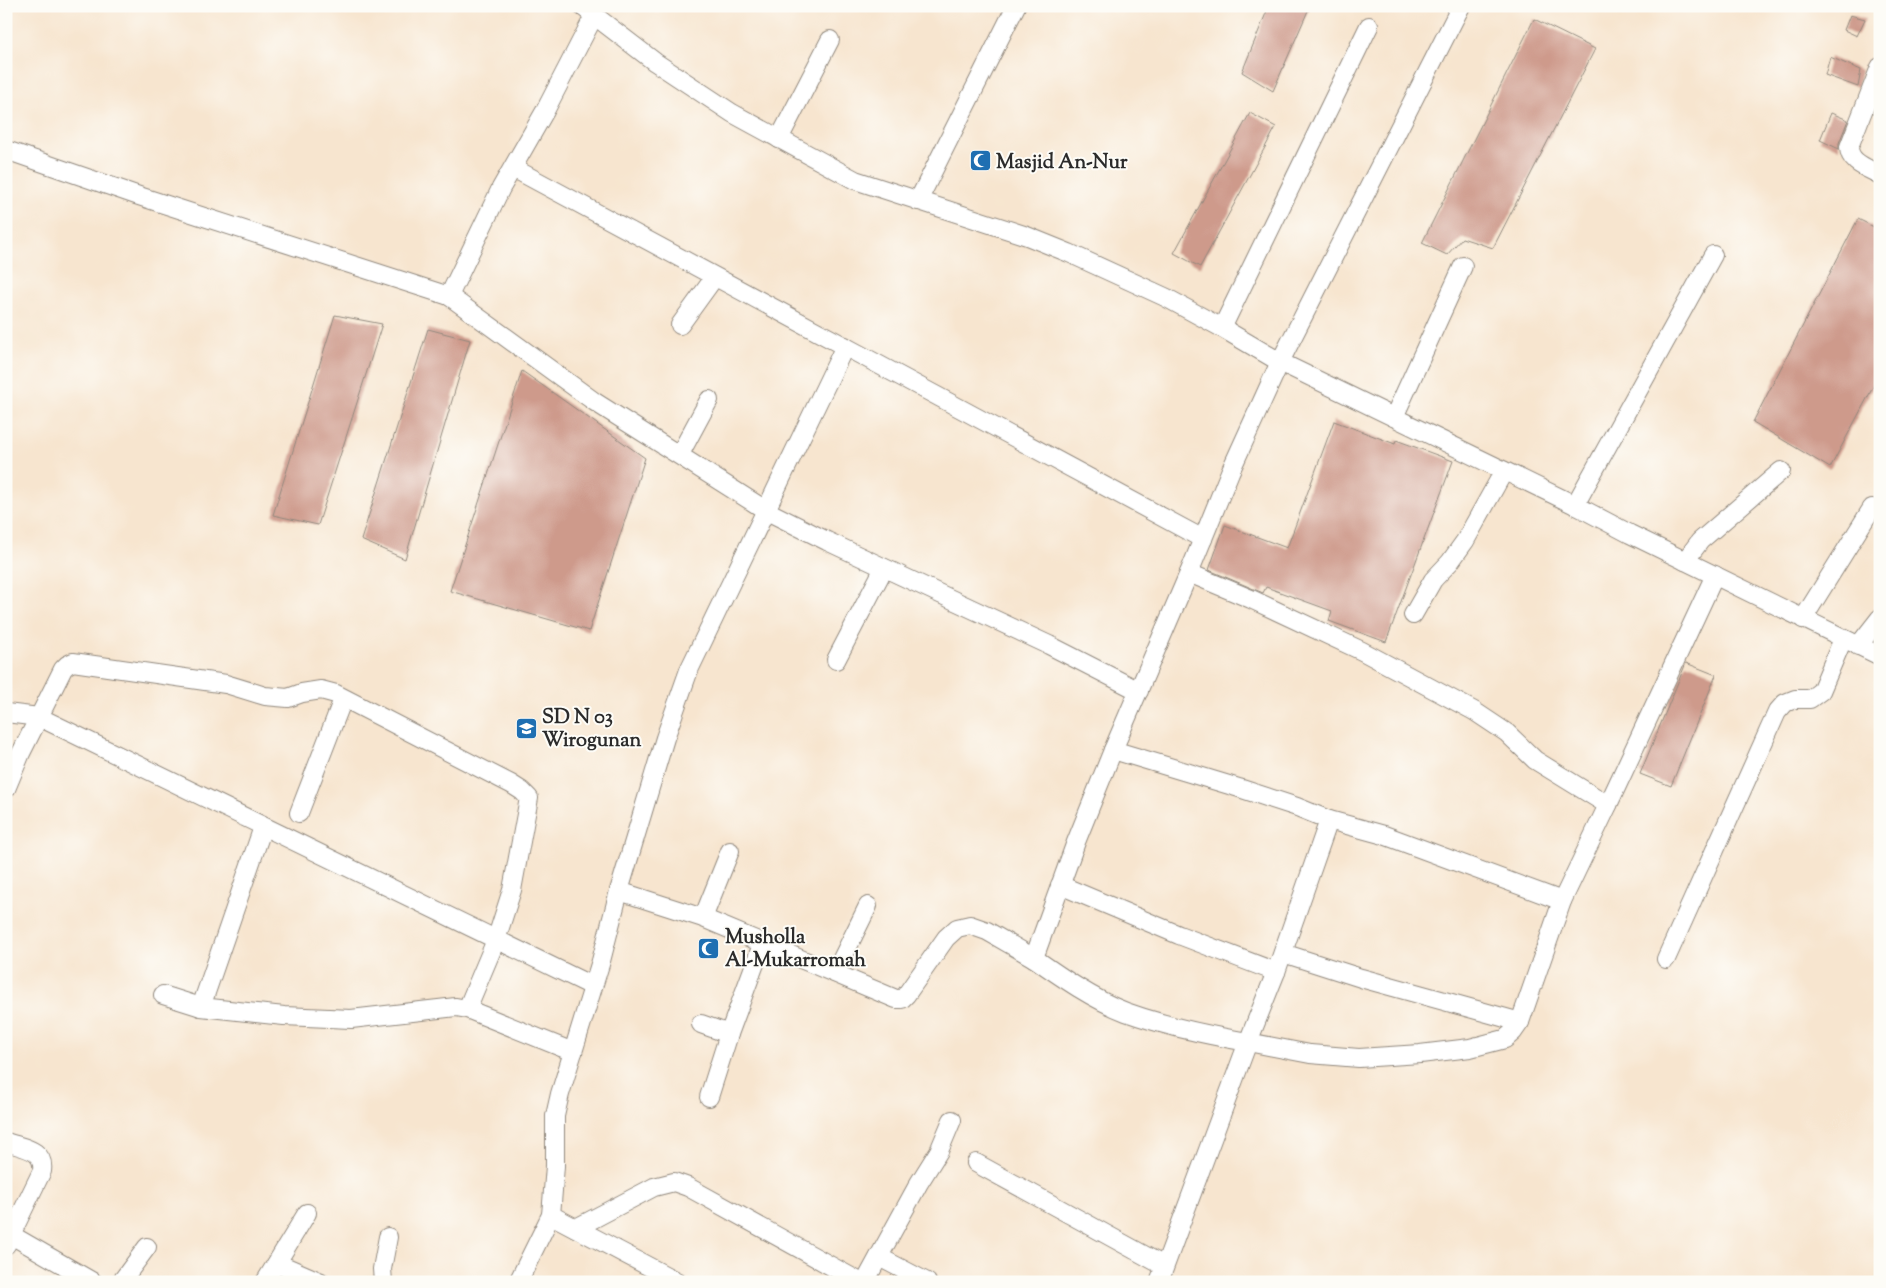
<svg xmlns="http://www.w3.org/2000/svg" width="1886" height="1288" font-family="'Sorts Mill Goudy',serif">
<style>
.building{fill:#ce9a8b}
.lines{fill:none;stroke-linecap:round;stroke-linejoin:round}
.minor-casing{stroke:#91887d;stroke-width:20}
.minor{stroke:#fff;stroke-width:18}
.labels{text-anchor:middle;stroke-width:4;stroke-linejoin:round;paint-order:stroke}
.poi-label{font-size:20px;font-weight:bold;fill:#2b2b2b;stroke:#fdfcf7;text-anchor:start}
</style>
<rect width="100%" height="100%" fill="#fdfcf7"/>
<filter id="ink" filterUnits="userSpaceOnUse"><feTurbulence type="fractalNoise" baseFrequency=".02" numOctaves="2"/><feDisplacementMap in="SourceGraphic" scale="10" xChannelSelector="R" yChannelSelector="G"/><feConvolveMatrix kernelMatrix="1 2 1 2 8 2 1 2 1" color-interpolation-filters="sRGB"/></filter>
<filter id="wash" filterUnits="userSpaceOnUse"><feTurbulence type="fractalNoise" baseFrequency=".0096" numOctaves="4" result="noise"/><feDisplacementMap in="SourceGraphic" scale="20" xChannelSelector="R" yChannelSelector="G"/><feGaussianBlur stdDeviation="1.12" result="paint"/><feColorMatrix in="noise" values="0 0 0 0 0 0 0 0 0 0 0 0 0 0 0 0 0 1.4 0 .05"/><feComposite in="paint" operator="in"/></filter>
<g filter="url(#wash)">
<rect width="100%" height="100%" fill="#f7e5cf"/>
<g id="blocks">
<g class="building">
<polygon points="1269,6 1310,6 1273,91 1242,72"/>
<polygon points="1850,15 1865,19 1857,36 1844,30"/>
<polygon points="1534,19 1595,49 1493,248 1462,238 1447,255 1422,243"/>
<polygon points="1830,57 1861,70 1858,87 1825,75"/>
<polygon points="1250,113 1276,127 1200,267 1174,253"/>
<polygon points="1831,113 1848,120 1839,143 1839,149 1820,140"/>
<polygon points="1858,219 1880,230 1880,374 1830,468 1753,422"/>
<polygon points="335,315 382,324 318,525 273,515"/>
<polygon points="428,329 470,340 405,559 361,540"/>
<polygon points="522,371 645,458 589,631 450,591"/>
<polygon points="1334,421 1395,444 1396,440 1453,461 1386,642 1329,621 1332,611 1266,587 1263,593 1209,570 1225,525 1287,548"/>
<polygon points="1686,663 1716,675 1671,786 1640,774"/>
</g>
</g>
</g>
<g filter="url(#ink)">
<use href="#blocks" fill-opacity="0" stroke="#91887d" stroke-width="1"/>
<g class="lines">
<defs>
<g id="minor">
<polyline points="582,6 655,62 732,113 855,180 1027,236 1069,253 1165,297 1222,328 1280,362 1575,505 1630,534 1880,656"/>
<path d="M1880,67l-31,80c0,16 19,21 31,28"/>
<polyline points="779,139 830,40"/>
<polyline points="6,150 139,196 449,296 501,188 545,111 594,16"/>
<path d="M513,168c229,125 461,246 690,371"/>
<polyline points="918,201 1016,6"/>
<polyline points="449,296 595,402 767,511 827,541 1049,645 1139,691"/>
<polyline points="680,325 714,278"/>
<polyline points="1222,328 1369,26"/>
<polyline points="1394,417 1463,266"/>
<polyline points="680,454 709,400"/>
<polyline points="1575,505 1713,255"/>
<polyline points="1685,561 1700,541 1781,471"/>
<polyline points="1189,573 1251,599 1362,651 1474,711 1507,733 1535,760 1608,805 1562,901 1520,1022 1513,1032 1505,1039 1470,1048 1420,1054 1359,1058 1310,1054 1248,1042 1276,972"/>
<polyline points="1413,615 1433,580 1450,562 1465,541 1504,471"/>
<polyline points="1803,619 1872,508"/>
<polyline points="1858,646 1880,618"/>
<polyline points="836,660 884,568"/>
<polyline points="6,713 39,717 592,986"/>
<polyline points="1113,750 1239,788 1297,807 1329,820 1384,835 1562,901"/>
<polyline points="6,789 21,753 63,669 67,665 73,662 226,684 265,696 288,698 302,693 321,690 336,694 511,784 522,791 529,798 512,890 496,940 467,1009"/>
<polyline points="1608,805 1715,575"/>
<polyline points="299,813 343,699"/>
<polyline points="1060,885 1179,935 1276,972 1329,820"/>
<polyline points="619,891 703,918 896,999 902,999 906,995 946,938 957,928 970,925 987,931 1034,958"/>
<polyline points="703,918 730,851"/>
<polyline points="1283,953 1361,978 1520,1022"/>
<polyline points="1666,959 1777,712 1785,703 1795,699 1810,699 1821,691 1843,639"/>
<polyline points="835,973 868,906"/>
<polyline points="163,995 201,1007 284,1016 351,1019 456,1007 467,1009 573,1052"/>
<polyline points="201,1007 263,827"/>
<polyline points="701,1024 729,1034 763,942"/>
<polyline points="709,1097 729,1034"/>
<path d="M6,1142c17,6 39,7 36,29l-36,74"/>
<polyline points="976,1163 1164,1266"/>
<polyline points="551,1215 678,1282"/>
<polyline points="576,1228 654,1187 674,1182 688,1187 860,1282"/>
<polyline points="6,1232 93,1282"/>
<polyline points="879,1257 927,1282"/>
<polyline points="277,1263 321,1282"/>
<polyline points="121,1282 147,1247"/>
<polyline points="265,1282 307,1213"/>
<polyline points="383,1282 382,1269 388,1237"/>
<polyline points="518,1282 551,1215 555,1166 555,1116 560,1094 601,961 619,891 665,738 689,670 845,346"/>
<polyline points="865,1282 919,1183 939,1151 952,1120"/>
<path d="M1159,1282l89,-240c-41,-7 -83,-16 -122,-30 -32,-12 -65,-35 -92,-54l42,-116 37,-92 76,-177 41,-101 50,-110 181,-356"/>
</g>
</defs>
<use href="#minor" class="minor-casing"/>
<use href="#minor" class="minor"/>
</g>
</g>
<defs>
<symbol id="mosque-square" viewBox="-11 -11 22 22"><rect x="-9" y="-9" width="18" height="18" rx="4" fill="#1f6fb2" stroke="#fdfcf7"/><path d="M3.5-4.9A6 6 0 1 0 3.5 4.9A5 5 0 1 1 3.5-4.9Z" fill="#fff"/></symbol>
<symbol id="school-square" viewBox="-11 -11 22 22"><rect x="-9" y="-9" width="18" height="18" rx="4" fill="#1f6fb2" stroke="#fdfcf7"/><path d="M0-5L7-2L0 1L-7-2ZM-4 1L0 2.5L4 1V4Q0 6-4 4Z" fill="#fff"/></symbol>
</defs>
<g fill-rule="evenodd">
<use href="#mosque-square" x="968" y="148" width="25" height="25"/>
<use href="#school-square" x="514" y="716" width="25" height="25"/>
<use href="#mosque-square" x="696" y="936" width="25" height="25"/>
</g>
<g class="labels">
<g class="poi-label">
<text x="996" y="168">Masjid An-Nur</text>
<text x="542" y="723">SD N 03<tspan x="542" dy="23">Wirogunan</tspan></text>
<text x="725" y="943">Musholla<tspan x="725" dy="23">Al-Mukarromah</tspan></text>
</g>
</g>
<rect width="1886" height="1288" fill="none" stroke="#fdfcf7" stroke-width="25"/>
</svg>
